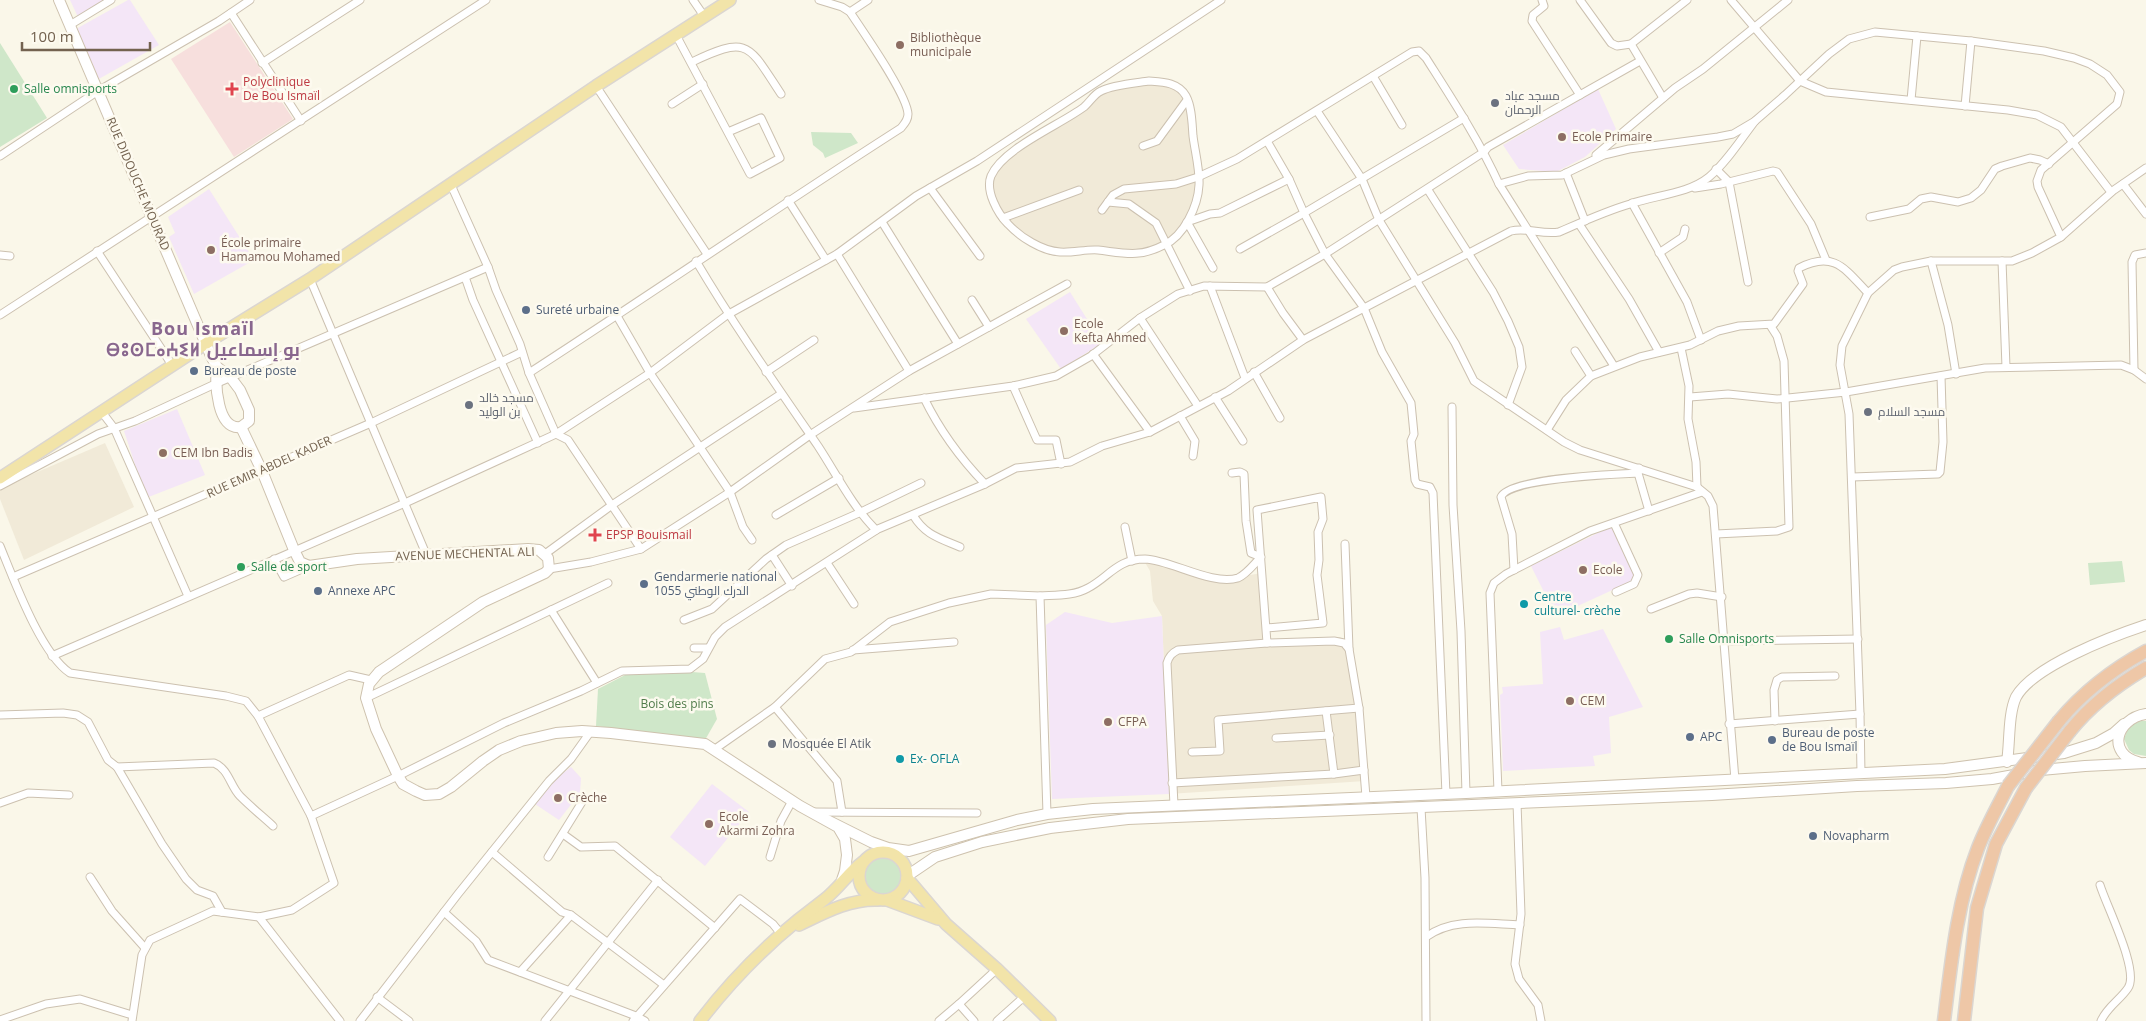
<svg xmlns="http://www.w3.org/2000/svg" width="2146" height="1021" font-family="'Open Sans',Cairo,'Noto Sans Tifinagh',sans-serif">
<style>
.residential{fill:#f1ead8}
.education{fill:#f4e6f7}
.medical{fill:#f7dfdd}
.green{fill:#cfe7c9}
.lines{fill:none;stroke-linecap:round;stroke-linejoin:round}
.minor-casing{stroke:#ccc1b0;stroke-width:9}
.secondary-casing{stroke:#cec2ae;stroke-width:12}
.primary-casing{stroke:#dbd6d1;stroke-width:14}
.motorway-casing{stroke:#dbd6d1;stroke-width:15}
.minor{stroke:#fff;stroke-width:7}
.secondary{stroke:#fff;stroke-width:10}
.primary{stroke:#f2e4a9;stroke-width:11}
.motorway{stroke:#eec7a7;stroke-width:12}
.motorway-bridge-casing{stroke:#dbd6d1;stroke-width:15;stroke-linecap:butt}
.motorway-bridge{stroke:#eec7a7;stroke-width:12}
.education-dot{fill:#8d6e63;stroke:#fdfaef;stroke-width:2}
.leisure-dot{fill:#2e9e5b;stroke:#fdfaef;stroke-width:2}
.health-dot{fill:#e0444e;stroke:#fdfaef;stroke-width:2}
.worship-dot{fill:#6b7280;stroke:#fdfaef;stroke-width:2}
.service-dot{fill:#5c6f8a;stroke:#fdfaef;stroke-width:2}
.culture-dot{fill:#0f9aa8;stroke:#fdfaef;stroke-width:2}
.labels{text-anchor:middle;stroke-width:5;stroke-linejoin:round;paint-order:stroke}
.education-label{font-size:12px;fill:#785e54;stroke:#fdfaef;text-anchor:start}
.health-label{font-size:12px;fill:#be3a42;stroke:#fdfaef;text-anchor:start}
.leisure-label{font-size:12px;fill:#27864d;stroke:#fdfaef;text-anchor:start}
.worship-label{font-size:12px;fill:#5b616d;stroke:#fdfaef;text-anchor:start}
.street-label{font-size:12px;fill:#73624f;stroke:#fdfaef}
.service-label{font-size:12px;fill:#4e5e75;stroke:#fdfaef;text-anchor:start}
.culture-label{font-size:12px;fill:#0d838f;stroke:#fdfaef;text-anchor:start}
.park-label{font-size:12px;fill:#517c4b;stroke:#fdfaef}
.district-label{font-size:18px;font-weight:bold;letter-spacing:1px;fill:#89678e;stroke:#fdfaef}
</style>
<rect width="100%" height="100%" fill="#faf7e9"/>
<g class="residential">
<polygon points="1149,81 1171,83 1186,96 1199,185 1195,205 1176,236 1147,252 1059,252 1014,231 994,203 990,177 1024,143 1074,115 1101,91"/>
<polygon points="105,443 134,507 24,560 0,499 0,488"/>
<polygon points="1143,559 1226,579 1262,573 1267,643 1340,637 1349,642 1353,648 1365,781 1169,794 1162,616 1153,601 1150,571"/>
</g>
<g class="education">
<polygon points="70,0 104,0 78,17"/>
<polygon points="128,0 130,0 159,45 97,80 76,29"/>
<polygon points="1598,89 1616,129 1585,157 1556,172 1519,169 1503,145"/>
<polygon points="209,189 254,260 194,294 169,237 175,233 168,217"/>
<polygon points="1070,292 1102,343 1061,369 1026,319"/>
<polygon points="177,409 205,475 146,498 124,431"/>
<polygon points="1612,526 1635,573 1632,581 1556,616 1531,566"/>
<polygon points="1065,612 1112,623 1162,616 1169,794 1052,799 1046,625"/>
<polygon points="1560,627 1564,640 1603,629 1643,707 1609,717 1611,753 1593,756 1595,766 1503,771 1500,695 1503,693 1502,687 1543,684 1540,632"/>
<polygon points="571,767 581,778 580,793 559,820 535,804 557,778"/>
<polygon points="712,784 749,812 705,866 670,837"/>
</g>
<polygon class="medical" points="230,22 293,119 234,157 171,59"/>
<g class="green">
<polygon points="0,43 47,118 0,147"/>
<polygon points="811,132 851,133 858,143 825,158 823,153 813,145"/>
<polygon points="2122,561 2125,582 2090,585 2088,563"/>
<polygon points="692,672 705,673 717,719 705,740 596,726 598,689 627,674"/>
<polygon points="2141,721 2146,721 2146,756 2134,754 2129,750 2124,739 2129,726"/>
<circle cx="883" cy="876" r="18"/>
</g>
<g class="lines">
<defs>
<g id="minor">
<polyline points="693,0 704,16"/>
<polyline points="1542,0 1544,6 1533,15 1532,21 1580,95"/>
<polyline points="1580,0 1611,43 1617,46 1631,44"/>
<polyline points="1731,0 1800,81 1826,92 2008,110 2037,115 2061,127 2111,192"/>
<polyline points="850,12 868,0"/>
<polyline points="231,13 301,121"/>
<polyline points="70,25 111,0"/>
<polyline points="676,35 750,174 780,158 761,118 728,132"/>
<path d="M692,62c57,-27 56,-18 89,32"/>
<polyline points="262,63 360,0"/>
<polyline points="1373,76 1402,125"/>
<path d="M1149,81c13,1 29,1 37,15 6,11 6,28 7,40 2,16 7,34 6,49 -1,21 -15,51 -35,60 -25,13 -40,8 -66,5 -12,-1 -25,3 -38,2 -18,-1 -40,-15 -52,-28 -10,-10 -23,-33 -17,-48 12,-28 69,-51 93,-69 6,-5 10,-13 17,-16 11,-6 35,-8 48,-10z"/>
<polyline points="596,86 707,254"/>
<polyline points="1663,98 1631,44 1687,0"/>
<polyline points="1911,100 1917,36"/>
<polyline points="672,104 703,84"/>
<polyline points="1965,106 1971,41"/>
<polyline points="1317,111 1362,179 1379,220 1455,343 1474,381 1564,442 1580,450 1697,487 1708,496 1713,506 1735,780"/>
<polyline points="1267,141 1289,179 1304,213 1325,254 1364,308 1382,352 1411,403 1414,434 1411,441 1415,480 1417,484 1430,487 1433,493 1446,794"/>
<polyline points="1143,146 1157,141 1187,100"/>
<polyline points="1596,155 1675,88 1703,69 1788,0"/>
<polyline points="0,156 98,91 219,21 250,0"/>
<polyline points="1716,169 1729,182 1748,282"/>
<polyline points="1566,173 1585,221"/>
<polyline points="1499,184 1528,176 1562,175 1604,155 1629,149 1718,137 1733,134 1755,121 1785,95 1829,54 1849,39 1875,32 1971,41 2044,51 2074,58 2090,64 2107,75 2120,92 2117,104 2041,170 2037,181 2038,187 2061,237 2032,253 2012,261 1931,261 1902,267 1894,270 1868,293 1842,346 1840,365 1849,414 1860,714 1861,774"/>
<polyline points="2123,184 2146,214"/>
<polyline points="451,185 488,267 496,290 520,344 529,373 556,434 568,440 641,549"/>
<polyline points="930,188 980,256"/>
<polyline points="1695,188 1721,184 1773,171 1777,172 1811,224 1826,260"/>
<polyline points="1428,190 1493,292 1508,321 1519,347 1522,367 1508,405"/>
<polyline points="788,200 826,260"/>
<polyline points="1108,202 1129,204 1156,223 1190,291"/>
<polyline points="1632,203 1687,302 1701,340"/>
<path d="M1102,210l11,-15 11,-6 52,-5 22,-7 39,-18 175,-107 7,-1 7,7c26,41 53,82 73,126l115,182"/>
<polyline points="1870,217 1909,209 1921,199 1931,197 1958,202 1971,198 1981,190 1995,169 2002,166 2030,158 2040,160 2049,164"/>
<polyline points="1003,218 1079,190"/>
<polyline points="882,222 958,344"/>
<polyline points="1579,224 1629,299 1659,352"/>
<polyline points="2061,237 2114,190 2146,168"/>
<polyline points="1240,249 1304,213 1464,118"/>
<polyline points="97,251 172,365"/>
<polyline points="1659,253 1683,237 1685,229"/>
<polyline points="837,254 909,371"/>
<polyline points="0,255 10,256"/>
<path d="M696,261c38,64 80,124 122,185 19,29 34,60 58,84"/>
<polyline points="1931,261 1948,325 1956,374"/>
<polyline points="2002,261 2006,367"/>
<polyline points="1213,268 1187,222 1210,214 1220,213 1289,179"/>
<polyline points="465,277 473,300 538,443"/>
<polyline points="310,279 426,554"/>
<polyline points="1210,286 1245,378"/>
<polyline points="1267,287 1283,313 1303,340"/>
<polyline points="972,300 989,327"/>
<polyline points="0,315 486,0"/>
<polyline points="617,316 650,373 730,492 743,527 752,540"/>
<polyline points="1140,318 1198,406"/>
<polyline points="1681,348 1689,386 1688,419 1696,462 1697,487"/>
<polyline points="1575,351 1591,376"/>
<polyline points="1093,354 1150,432"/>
<polyline points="2134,370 2132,262 2135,255 2146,253"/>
<polyline points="766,372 814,340"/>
<polyline points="1254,372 1280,418"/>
<path d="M529,373c125,-81 247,-165 372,-245 4,-5 7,-8 7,-14 -1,-20 -45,-82 -58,-102l-8,-5 -23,-7"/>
<polyline points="1013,386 1037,440 1056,440 1061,464"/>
<polyline points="1215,397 1243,441"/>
<polyline points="1690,397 1728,394 1777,399 1846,392 1985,368 2121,365 2134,370 2146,379"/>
<path d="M924,398c16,33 36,60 61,86"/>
<polyline points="1452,407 1453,505 1461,631 1466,793"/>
<polyline points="854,408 1013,386 1056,376 1091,356 1140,318 1178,294 1204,286 1267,287 1325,254 1484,152 1488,147 1640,61"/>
<polyline points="101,411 114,428 188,596"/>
<polyline points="1180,416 1195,441 1193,456"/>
<path d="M1547,430l19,-30 25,-24 49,-19 50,-12 28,-14 21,-5 35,-2 29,-40 -5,-13 1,-3c35,-18 46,1 69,25"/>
<polyline points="1638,473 1649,511"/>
<polyline points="1852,477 1938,474 1940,472 1943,442 1941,376"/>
<polyline points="0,486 98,434 135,421 215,384 488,267"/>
<polyline points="776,515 839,478"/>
<path d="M913,515c12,20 26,23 47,32"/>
<polyline points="1614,523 1638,575 1634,584 1616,592"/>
<polyline points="1125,527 1132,561"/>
<polyline points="1716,534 1777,531 1789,527 1784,361 1777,336 1770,325"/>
<polyline points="1345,544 1349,649"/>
<path d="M0,546c14,34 41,108 70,127l156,23 20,5 12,15 53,100 23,67 -42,27 -33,7 -46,-6 -63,29 -8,15 -10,66"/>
<polyline points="545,554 612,505 781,394"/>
<polyline points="772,555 792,586"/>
<polyline points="274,559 284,577 309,566"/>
<polyline points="827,563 854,604"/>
<polyline points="549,569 591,562 641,549 730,492 810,435 909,371 1067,284"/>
<path d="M1514,570l-2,-36 -11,-37c7,-19 116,-23 137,-24l1,-5"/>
<polyline points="13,577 371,423 522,352"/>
<path d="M1040,596c16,-1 34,0 48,-8 21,-11 29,-29 57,-29 26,1 67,27 93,19 9,-4 16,-14 23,-21l-10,-4 -5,-32 -2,-47 -4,-2 -8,1"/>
<polyline points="1651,609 1689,594 1697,593 1722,597"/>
<polyline points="551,610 597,683"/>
<polyline points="684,620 712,609 766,559 786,545 859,513 921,483"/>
<path d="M1266,628l57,-5 -6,-48 2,-15 -1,-28 5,-13 -2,-22 -64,13c3,44 7,89 10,133"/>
<polyline points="1725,641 1858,639"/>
<polyline points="694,648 708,648"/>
<polyline points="853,650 954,642"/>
<polyline points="52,656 405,503 556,434 650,373 727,315 837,254 916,196 977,161 1221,0"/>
<polyline points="366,698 608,583"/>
<polyline points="775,707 837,781 842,812"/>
<polyline points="1326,711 1334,774"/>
<path d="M0,715l63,-2 14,2 11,7 20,38 9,7 97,-4c15,6 16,23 26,33 11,11 22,20 33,30"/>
<polyline points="258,716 349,675 371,680"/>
<polyline points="1775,721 1774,690 1777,680 1782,677 1835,676"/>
<polyline points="1729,724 1860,714"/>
<polyline points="1276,738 1330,735"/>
<polyline points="715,749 775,707 825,659 851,652 890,622 949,603 991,594 1040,596 1047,814"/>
<polyline points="1192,752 1220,751 1218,720 1359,708"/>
<polyline points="117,767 162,844 186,879 197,890 213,896 222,912"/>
<polyline points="1172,783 1334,774 1364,770"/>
<polyline points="1498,791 1490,593 1494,583 1506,574 1590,531 1702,492"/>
<polyline points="0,803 28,793 69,795"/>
<polyline points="1517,803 1521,914 1515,964 1519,979 1538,1005 1541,1021"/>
<path d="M1174,805l-7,-142c2,-7 5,-10 11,-13l89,-7 67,-2 10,2 5,6 10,59 7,89"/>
<polyline points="1421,808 1425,878 1426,1021"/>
<polyline points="812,812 977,813"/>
<path d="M311,816l87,-40 106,-53 77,-32 41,-20 68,-2 13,-10 12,-22 10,-10 153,-98 107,-45 31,-16 54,-6 32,-16 48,-14 78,-41 75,-51 208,-109c16,-4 31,4 48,1 23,-10 47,-21 71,-28 26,-9 58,-10 79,-27 18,-15 32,-38 46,-56"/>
<polyline points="563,834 581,847 615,846 715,928"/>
<polyline points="492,852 562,912 571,915 664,985"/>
<polyline points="548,857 582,802"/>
<polyline points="770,857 781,821 792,801"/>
<polyline points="90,877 112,911 145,948"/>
<path d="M2100,885c6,20 40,86 28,103 -8,12 -21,19 -27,33"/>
<polyline points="444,912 476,941 488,960 636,1016 645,1021"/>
<polyline points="259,917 340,1021"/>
<path d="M1426,937c27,-20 62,-13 94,-12"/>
<polyline points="520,972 571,915"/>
<polyline points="377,997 409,1021"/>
<polyline points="0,1020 46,1004 80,999 132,1015"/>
<polyline points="360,1021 458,894 549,781 571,759 591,731"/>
<polyline points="545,1021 658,880"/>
<polyline points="633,1021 740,899 773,924 781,934"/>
<polyline points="939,1021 959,1004"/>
<polyline points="974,1021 959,1004 997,969"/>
<polyline points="997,1021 1025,996"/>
</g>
<g id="secondary">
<path d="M59,0l152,356 6,11 14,11 9,12 9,20v11l-8,6c-24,4 -26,-43 -24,-60"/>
<polyline points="241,427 262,471 294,550 300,562 309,566 357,559 528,549 539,550 548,558 549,569 545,573 483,602 379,672 369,684 366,698 376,729 398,776 403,784 416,791 425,795 439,794 451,787 483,761 499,750 521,741 556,733 582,731 611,733 705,744 800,806 838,827 845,839 847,855 845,871 841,883"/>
<path d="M2007,762c3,-19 1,-48 9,-65 17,-31 97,-61 130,-72"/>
<path d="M2138,762c-31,-8 -23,-43 8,-48"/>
<polyline points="823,818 871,842 888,848 909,851 1017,820 1047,814 1093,809 1466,793 1945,769 2064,753 2096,743 2114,733 2124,724"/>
<polyline points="907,876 935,857 982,842 1050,828 1128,819 1712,795 1857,786 1946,783 1992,779 2041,770 2085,766 2146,763"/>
</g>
<g id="primary">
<polyline points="0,478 216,337 310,279 596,86 730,0"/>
<circle cx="883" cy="876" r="24"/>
<polyline points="907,878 946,924 997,969 1050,1021"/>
<polyline points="887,900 938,919"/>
<path d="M799,925c25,-12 50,-26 79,-25"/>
<path d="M700,1021c29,-38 61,-71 98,-101 9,-7 18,-14 27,-21 14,-11 24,-27 38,-37"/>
</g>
<g id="motorway">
<path d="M2059,721c24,-29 54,-52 87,-70"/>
<path d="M2070,731c21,-26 47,-46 76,-63"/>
<path d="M1944,1021c7,-57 13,-119 34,-173 8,-21 20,-42 30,-62"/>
<polyline points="1964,1021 1977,908 1996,844 2026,788"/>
</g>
</defs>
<use href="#minor" class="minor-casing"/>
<use href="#secondary" class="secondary-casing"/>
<use href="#primary" class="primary-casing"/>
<use href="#motorway" class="motorway-casing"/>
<use href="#minor" class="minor"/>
<use href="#secondary" class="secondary"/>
<use href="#primary" class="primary"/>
<use href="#motorway" class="motorway"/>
<defs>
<g id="motorway-bridge">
<polyline points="2008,786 2059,721"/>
<polyline points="2026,788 2070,731"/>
</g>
</defs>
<use href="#motorway-bridge" class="motorway-bridge-casing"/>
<use href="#motorway-bridge" class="motorway-bridge"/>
</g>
<g class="education-dot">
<circle cx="900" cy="45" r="5"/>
<circle cx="1562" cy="137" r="5"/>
<circle cx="211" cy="250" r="5"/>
<circle cx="1064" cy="331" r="5"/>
<circle cx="163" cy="453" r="5"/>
<circle cx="1583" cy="570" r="5"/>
<circle cx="1570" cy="701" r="5"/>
<circle cx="1108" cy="722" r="5"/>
<circle cx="558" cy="798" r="5"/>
<circle cx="709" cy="824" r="5"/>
</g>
<g class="leisure-dot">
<circle cx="14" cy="89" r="5"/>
<circle cx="241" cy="567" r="5"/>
<circle cx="1669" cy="639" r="5"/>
</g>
<g class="health-dot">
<path d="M229.5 81.5h5v5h5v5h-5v5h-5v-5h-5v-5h5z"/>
<path d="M592.5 527.5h5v5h5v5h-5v5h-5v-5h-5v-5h5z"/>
</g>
<g class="worship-dot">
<circle cx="1495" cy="103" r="5"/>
<circle cx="469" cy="405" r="5"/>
<circle cx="1868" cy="412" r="5"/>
<circle cx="772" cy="744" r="5"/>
</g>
<g class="service-dot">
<circle cx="526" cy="310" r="5"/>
<circle cx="194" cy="371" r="5"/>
<circle cx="644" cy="584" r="5"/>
<circle cx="318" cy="591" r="5"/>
<circle cx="1690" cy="737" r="5"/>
<circle cx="1772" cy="740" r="5"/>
<circle cx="1813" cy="836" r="5"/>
</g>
<g class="culture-dot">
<circle cx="1524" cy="604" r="5"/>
<circle cx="900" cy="759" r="5"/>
</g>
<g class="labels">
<g class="education-label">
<text x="910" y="42">Bibliothèque<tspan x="910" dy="14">municipale</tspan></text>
<text x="1572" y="141">Ecole Primaire</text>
<text x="221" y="247">École primaire<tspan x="221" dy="14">Hamamou Mohamed</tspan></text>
<text x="1074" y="328">Ecole<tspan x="1074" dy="14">Kefta Ahmed</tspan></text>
<text x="173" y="457">CEM Ibn Badis</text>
<text x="1593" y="574">Ecole</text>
<text x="1580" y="705">CEM</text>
<text x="1118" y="726">CFPA</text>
<text x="568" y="802">Crèche</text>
<text x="719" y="821">Ecole<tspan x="719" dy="14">Akarmi Zohra</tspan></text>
</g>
<g class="health-label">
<text x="243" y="86">Polyclinique<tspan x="243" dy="14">De Bou Ismaïl</tspan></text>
<text x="606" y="539">EPSP Bouismail</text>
</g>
<g class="leisure-label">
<text x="24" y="93">Salle omnisports</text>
<text x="251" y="571">Salle de sport</text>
<text x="1679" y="643">Salle Omnisports</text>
</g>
<g class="worship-label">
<text x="1505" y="100">مسجد عباد<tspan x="1505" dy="14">الرحمان</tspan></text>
<text x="479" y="402">مسجد خالد<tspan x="479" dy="14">بن الوليد</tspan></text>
<text x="1878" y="416">مسجد السلام</text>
<text x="782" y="748">Mosquée El Atik</text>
</g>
<g class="street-label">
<text transform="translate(138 184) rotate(67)" y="4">RUE DIDOUCHE MOURAD</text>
<text transform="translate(269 467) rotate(-24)" y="4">RUE EMIR ABDEL KADER</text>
<text transform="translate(465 554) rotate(-2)" y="4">AVENUE MECHENTAL ALI</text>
</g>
<g class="service-label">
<text x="536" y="314">Sureté urbaine</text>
<text x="204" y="375">Bureau de poste</text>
<text x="654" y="581">Gendarmerie national<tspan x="654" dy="14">1055 الدرك الوطني</tspan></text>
<text x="328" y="595">Annexe APC</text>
<text x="1782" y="737">Bureau de poste<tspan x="1782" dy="14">de Bou Ismaïl</tspan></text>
<text x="1700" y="741">APC</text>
<text x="1823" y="840">Novapharm</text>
</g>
<g class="culture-label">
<text x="1534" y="601">Centre<tspan x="1534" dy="14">culturel- crèche</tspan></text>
<text x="910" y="763">Ex- OFLA</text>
</g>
<g class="park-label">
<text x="677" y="708">Bois des pins</text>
</g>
<g class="district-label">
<text x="203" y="335">Bou Ismaïl<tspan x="203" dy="21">ⴱⵓⵙⵎⴰⵄⵉⵍ بو إسماعيل</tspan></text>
</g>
</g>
<path d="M22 42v8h128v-8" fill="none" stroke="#73624f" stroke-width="2.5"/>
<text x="30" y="42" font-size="15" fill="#73624f" stroke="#fdfaef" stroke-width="4" paint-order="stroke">100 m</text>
</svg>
